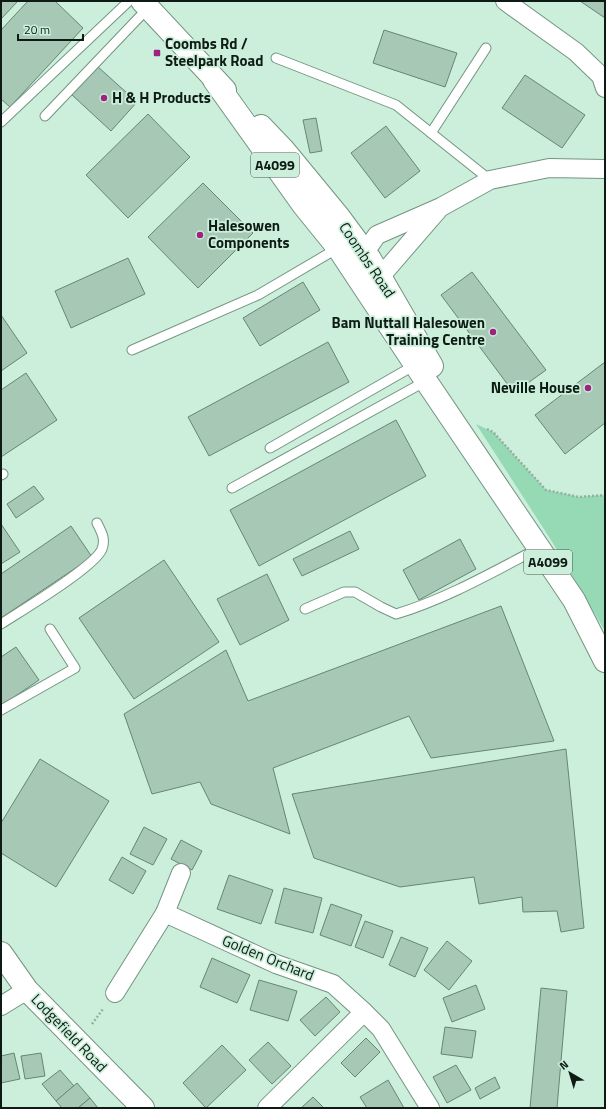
<svg xmlns="http://www.w3.org/2000/svg" width="606" height="1109" font-family="'Titillium Web',sans-serif">
<style>
.green{fill:#95d9b5}
.building{fill:#a6c8b5;stroke:#668674}
.lines{fill:none;stroke-linecap:round;stroke-linejoin:round}
.service-casing{stroke:#749482;stroke-width:11}
.minor-casing{stroke:#749482;stroke-width:20}
.tertiary-casing{stroke:#749482;stroke-width:24}
.primary-casing{stroke:#749482;stroke-width:24}
.path{stroke:#92af9f;stroke-width:2.5;stroke-dasharray:2 2;stroke-linecap:butt}
.service{stroke:#fff;stroke-width:9}
.minor{stroke:#fff;stroke-width:18}
.tertiary{stroke:#fff;stroke-width:22}
.primary{stroke:#fff;stroke-width:22}
.poi-dot{fill:#9c247e;stroke:#ccefdb;stroke-width:1.5}
.labels{text-anchor:middle;stroke-width:3.5;stroke-linejoin:round;paint-order:stroke}
.shield{fill:#ccefdb;stroke:#475b50;stroke-width:1}
.shield-label{font-size:14px;font-weight:bold;fill:#0e1b14}
.poi-label{font-size:15px;font-weight:bold;fill:#0e1b14;stroke:#ccefdb;text-anchor:start}
.street-label{font-size:15px;fill:#0e1b14;stroke:#ccefdb}
</style>
<rect width="100%" height="100%" fill="#ccefdb"/>
<polygon class="green" points="476,424 493,432 546,490 579,497 605,495 605,631 551,540"/>
<g class="building">
<polygon points="1,1 18,1 1,19"/>
<polygon points="28,1 55,1 83,28 10,107 1,99 1,30"/>
<polygon points="580,1 605,1 605,18"/>
<polygon points="384,30 457,53 445,87 373,63"/>
<polygon points="97,66 137,102 111,131 71,94"/>
<polygon points="525,75 585,115 562,148 502,108"/>
<polygon points="148,114 190,157 128,218 86,175"/>
<polygon points="316,118 322,151 310,153 303,120"/>
<polygon points="386,126 420,171 385,198 351,153"/>
<polygon points="203,183 253,233 198,288 148,237"/>
<polygon points="128,258 145,294 71,328 55,291"/>
<polygon points="472,272 546,370 514,393 441,295"/>
<polygon points="303,282 320,310 260,346 243,318"/>
<polygon points="1,315 27,353 1,371"/>
<polygon points="328,342 349,382 209,456 188,417"/>
<polygon points="605,362 605,423 565,454 535,415"/>
<polygon points="26,373 57,420 1,457 1,390"/>
<polygon points="396,420 426,476 259,566 230,510"/>
<polygon points="34,486 44,499 16,518 7,504"/>
<polygon points="1,524 20,552 1,564"/>
<polygon points="71,526 92,557 1,618 1,574"/>
<polygon points="350,531 359,549 302,576 293,559"/>
<polygon points="460,539 476,569 419,600 403,570"/>
<polygon points="164,560 219,642 134,699 79,618"/>
<polygon points="267,574 289,620 240,645 217,599"/>
<polygon points="501,606 554,741 431,758 409,716 273,768 290,834 211,804 200,782 152,794 124,714 226,650 248,701"/>
<polygon points="16,647 39,680 1,706 1,657"/>
<polygon points="566,749 584,928 561,932 557,911 523,912 522,897 479,904 474,877 400,887 314,858 292,794"/>
<polygon points="40,759 109,801 56,887 1,853 1,823"/>
<polygon points="144,827 167,839 153,865 130,854"/>
<polygon points="181,840 202,851 192,870 171,859"/>
<polygon points="122,857 146,871 133,894 109,880"/>
<polygon points="229,875 273,890 261,924 217,909"/>
<polygon points="284,888 322,898 313,933 275,923"/>
<polygon points="331,904 362,915 351,946 320,935"/>
<polygon points="365,921 393,931 383,958 355,947"/>
<polygon points="401,937 428,948 415,977 389,965"/>
<polygon points="447,941 472,961 449,990 424,970"/>
<polygon points="212,958 250,975 237,1003 200,987"/>
<polygon points="259,980 297,991 288,1021 250,1010"/>
<polygon points="476,985 485,1009 452,1022 443,998"/>
<polygon points="541,988 567,991 557,1108 530,1108"/>
<polygon points="326,997 340,1012 315,1036 300,1020"/>
<polygon points="445,1027 476,1031 472,1058 441,1054"/>
<polygon points="366,1038 380,1052 355,1077 341,1063"/>
<polygon points="268,1042 291,1066 272,1084 249,1060"/>
<polygon points="222,1045 246,1070 206,1108 183,1083"/>
<polygon points="14,1053 20,1079 1,1083 1,1056"/>
<polygon points="41,1053 45,1076 25,1079 21,1056"/>
<polygon points="456,1065 471,1090 447,1103 433,1077"/>
<polygon points="60,1070 74,1086 56,1101 42,1084"/>
<polygon points="495,1077 500,1088 480,1099 475,1088"/>
<polygon points="388,1080 404,1108 367,1108 360,1097"/>
<polygon points="77,1083 90,1098 78,1108 62,1108 56,1101"/>
<polygon points="313,1097 324,1108 301,1108"/>
<polygon points="90,1098 98,1108 78,1108"/>
</g>
<g class="lines">
<defs>
<g id="service">
<polyline points="276,58 396,105 490,180"/>
<polyline points="45,116 148,8"/>
<polyline points="1,122 129,1"/>
<polyline points="431,133 486,48"/>
<polyline points="132,350 258,295 338,248"/>
<polyline points="270,448 415,365"/>
<polyline points="1,475 3,474"/>
<polyline points="232,488 426,381"/>
<path d="M305,609l39,-17h11l26,15 15,7c50,-15 97,-42 143,-66"/>
<path d="M1,624c20,-13 94,-57 101,-75 4,-10 -1,-18 -5,-26"/>
<polyline points="1,710 75,668 50,629"/>
</g>
<g id="minor">
<polyline points="505,1 576,52 601,76 605,88"/>
<polyline points="365,252 377,235 441,207 490,180 549,168 605,169"/>
<polyline points="371,284 381,276 438,210"/>
<polyline points="165,913 276,964 333,984 364,1012 381,1029 430,1108"/>
<polyline points="115,993 165,913 181,873"/>
<polyline points="1,1006 27,990"/>
<polyline points="267,1108 364,1012"/>
</g>
<polyline id="tertiary" points="1,953 27,990 143,1108"/>
<g id="primary">
<polyline points="142,1 225,90"/>
<polyline points="214,80 304,206 338,248 426,381 574,600 605,661"/>
<polyline points="261,126 283,149 339,217 370,259 432,366"/>
</g>
</defs>
<use href="#service" class="service-casing"/>
<use href="#minor" class="minor-casing"/>
<use href="#tertiary" class="tertiary-casing"/>
<use href="#primary" class="primary-casing"/>
<g class="path">
<polyline points="487,429 493,432 546,490 579,497 605,495"/>
<polyline points="92,1024 103,1009"/>
</g>
<use href="#service" class="service"/>
<use href="#minor" class="minor"/>
<use href="#tertiary" class="tertiary"/>
<use href="#primary" class="primary"/>
</g>
<g class="poi-dot">
<rect x="153" y="49" width="8" height="8" rx="2"/>
<circle cx="104" cy="98" r="4"/>
<circle cx="200" cy="235" r="4"/>
<circle cx="493" cy="332" r="4"/>
<circle cx="588" cy="388" r="4"/>
</g>
<g class="labels">
<g class="shield">
<rect x="251" y="153" width="48" height="24" rx="3"/>
<rect x="524" y="550" width="48" height="24" rx="3"/>
</g>
<g class="shield-label">
<text x="275" y="170">A4099</text>
<text x="548" y="567">A4099</text>
</g>
<g class="poi-label">
<text x="165" y="49">Coombs Rd /<tspan x="165" dy="17">Steelpark Road</tspan></text>
<text x="112" y="103">H &amp; H Products</text>
<text x="208" y="231">Halesowen<tspan x="208" dy="17">Components</tspan></text>
<text x="485" y="328" text-anchor="end">Bam Nuttall Halesowen<tspan x="485" dy="17">Training Centre</tspan></text>
<text x="580" y="393" text-anchor="end">Neville House</text>
</g>
<g class="street-label">
<text transform="translate(367 260) rotate(56)" y="5">Coombs Road</text>
<text transform="translate(268 958) rotate(22)" y="5">Golden Orchard</text>
<text transform="translate(69 1033) rotate(46)" y="5">Lodgefield Road</text>
</g>
</g>
<rect width="606" height="1109" fill="none" stroke="#0e1b14" stroke-width="4"/>
<g transform="translate(570 1073) rotate(322)" stroke="#ccefdb" stroke-width="3" paint-order="stroke">
<path d="M0-3L7 15L0 10L-7 15Z" fill="#0e1b14"/>
<text y="-6" font-size="11" font-weight="bold" text-anchor="middle" fill="#0e1b14">N</text>
</g>
<path d="M18 34v6h65v-6" fill="none" stroke="#0e1b14" stroke-width="2"/>
<text x="24" y="34" font-size="12" fill="#0e1b14" stroke="#ccefdb" stroke-width="3" paint-order="stroke">20 m</text>
</svg>
